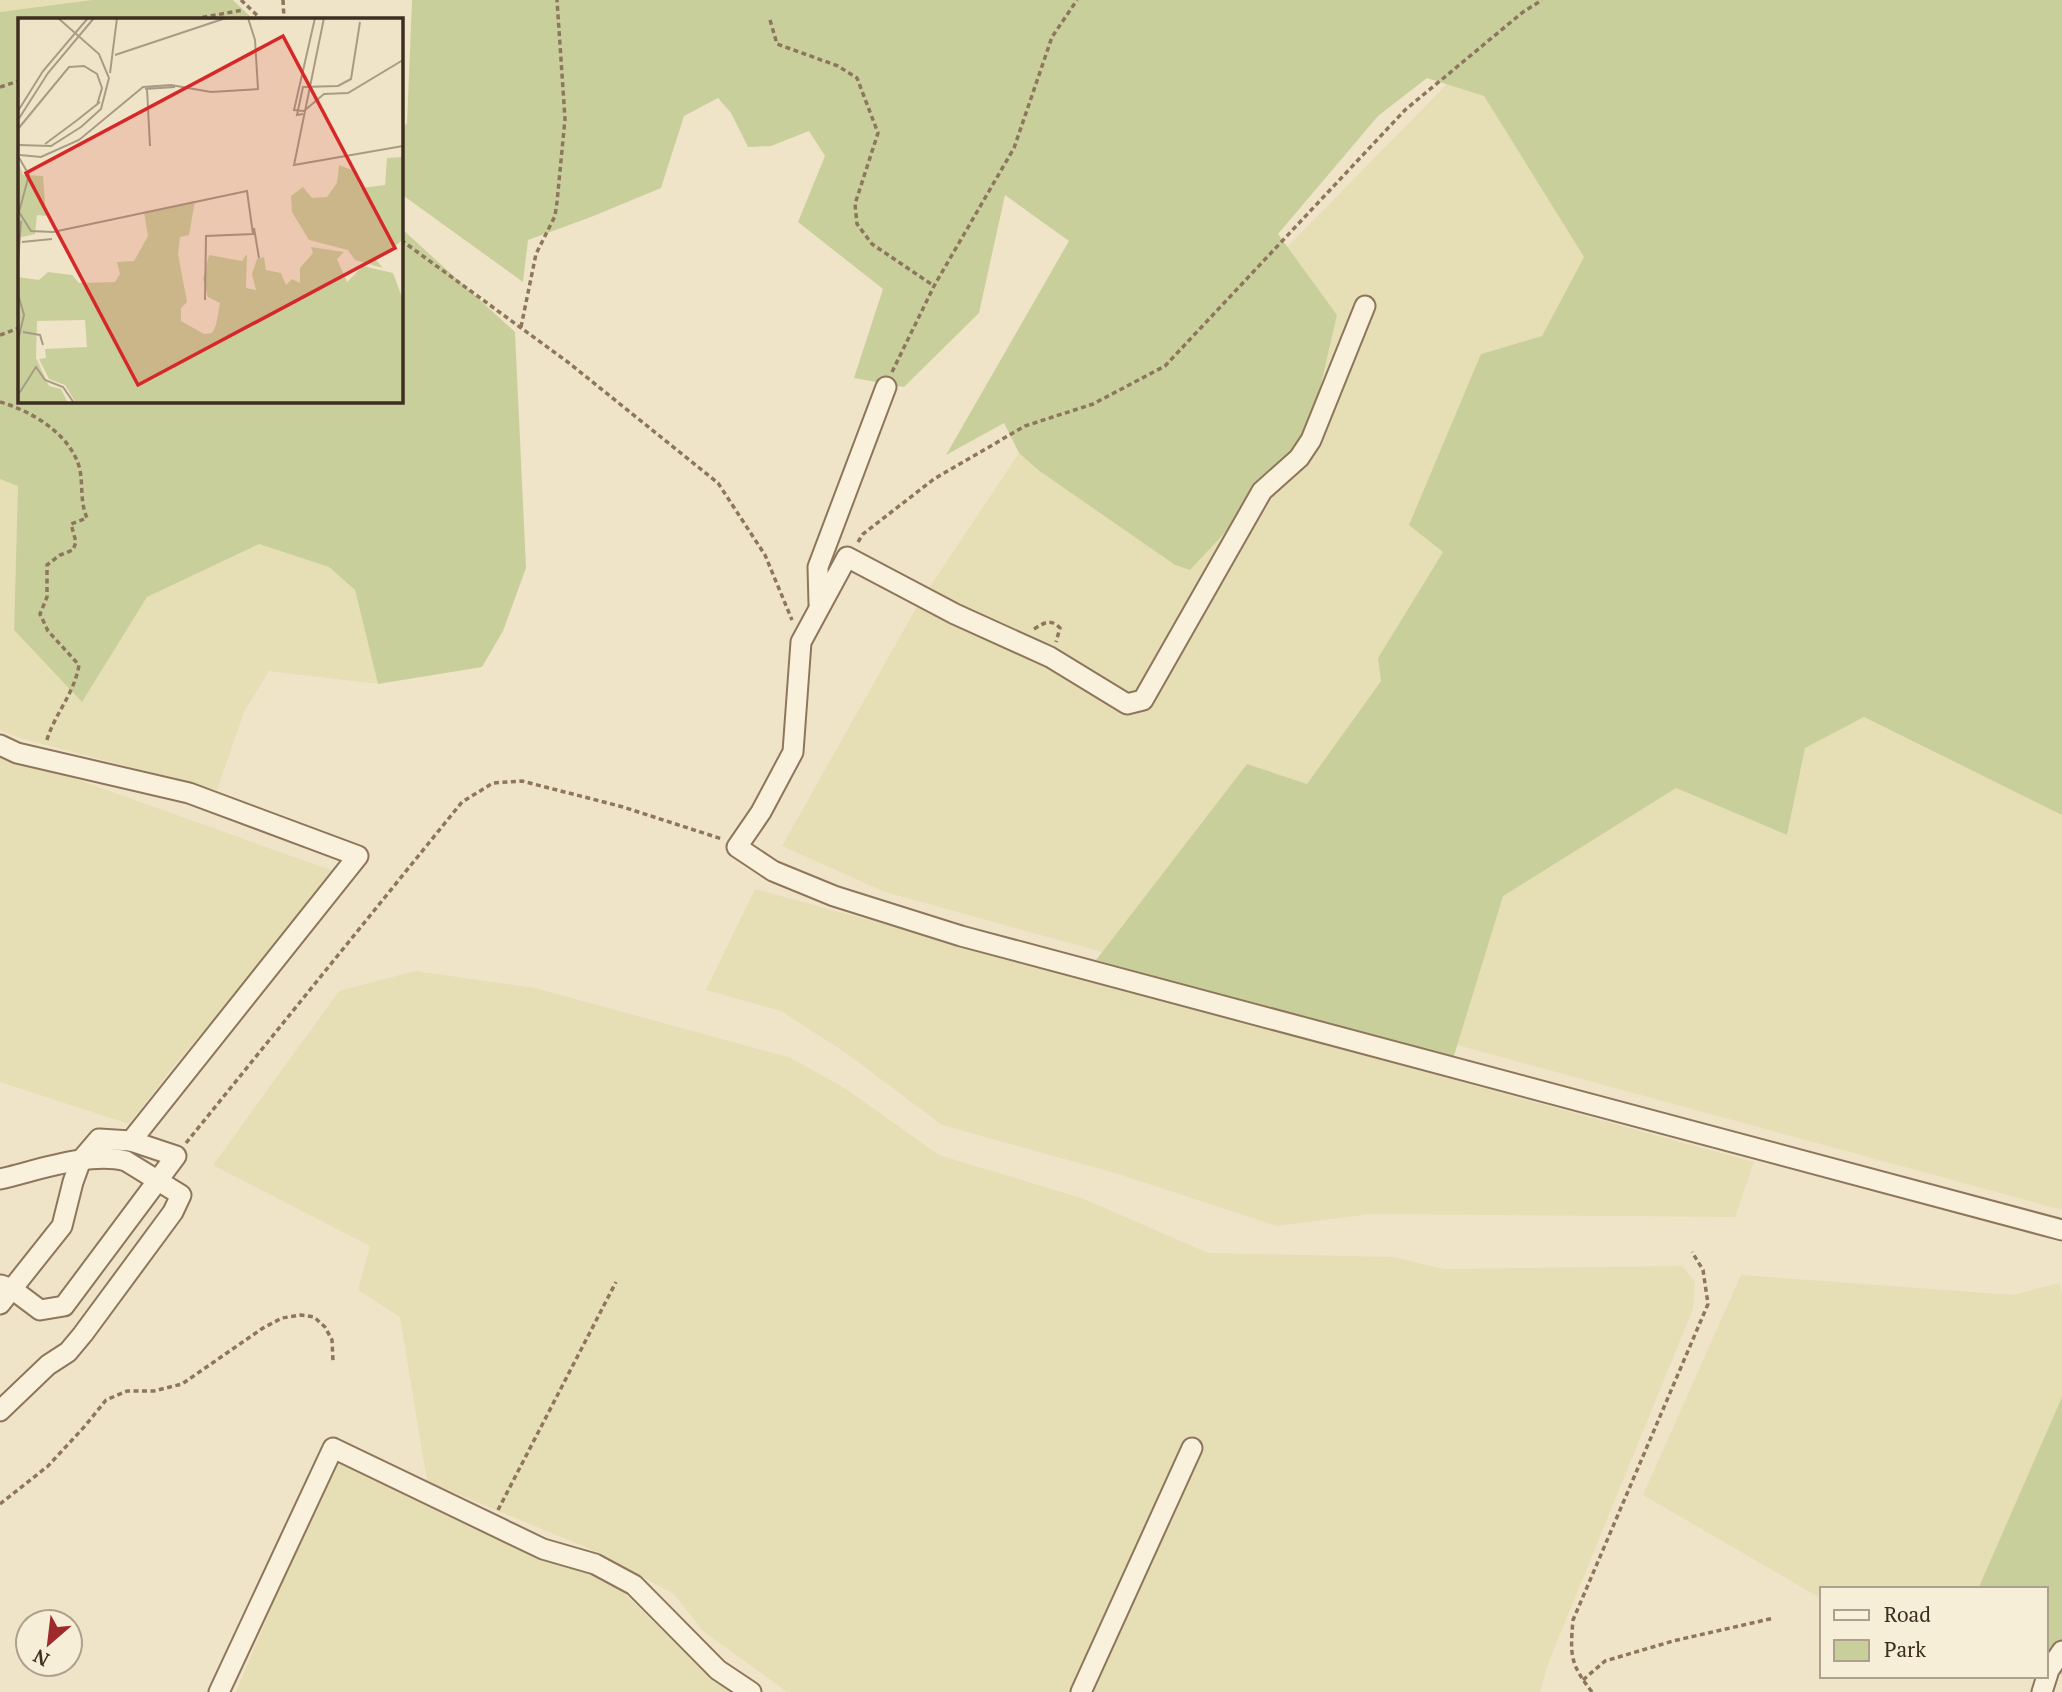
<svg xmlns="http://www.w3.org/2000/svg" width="2062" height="1692" font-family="'PT Serif',serif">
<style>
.farmland{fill:#e6deb5}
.green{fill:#c9cf9b}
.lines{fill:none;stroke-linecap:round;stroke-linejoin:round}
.minor-casing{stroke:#8d765c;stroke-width:23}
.path{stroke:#8d765c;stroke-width:3.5;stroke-dasharray:5 3.5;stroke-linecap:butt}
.minor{stroke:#faf1dc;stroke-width:19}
.inset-road{fill:none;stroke:#a89b85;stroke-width:2}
.view{fill:#d62828;fill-opacity:0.15;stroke:#d62828;stroke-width:3.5}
.inset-edge{fill:none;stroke:#3d2e20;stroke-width:3.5}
</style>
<rect width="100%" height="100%" fill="#f0e4c8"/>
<g class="farmland">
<polygon points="0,0 92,0 0,12"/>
<polygon points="1447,84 1484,96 1584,257 1542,336 1481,354 1443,552 1378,658 1381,681 1307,784 1247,764 1102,952 885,892 782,846 919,603 1019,453 1038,470 1175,565 1190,570 1307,445 1337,315 1287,247"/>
<polygon points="0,479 18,485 14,630 82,701 147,597 259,544 329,567 355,590 378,684 269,671 244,712 217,790 20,738 0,730"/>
<polygon points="1864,717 2062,815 2062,1210 1457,1045 1502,896 1676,788 1787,835 1805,747"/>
<polygon points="0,752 339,873 177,1062 129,1124 0,1082"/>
<polygon points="755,889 1754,1162 1735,1217 1370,1214 1277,1226 1118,1174 942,1125 846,1053 781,1011 706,990"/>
<polygon points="415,971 535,988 791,1058 846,1089 939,1155 1084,1199 1208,1253 1393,1257 1444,1269 1682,1266 1695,1282 1693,1309 1548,1664 1540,1692 787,1692 703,1631 674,1594 597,1552 427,1481 400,1317 358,1290 370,1246 213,1165 339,991"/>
<polygon points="1741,1275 2013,1295 2059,1283 2062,1293 2062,1397 1978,1589 1822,1589 1822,1599 1643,1495"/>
<polygon points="333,1460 555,1564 597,1574 625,1594 715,1682 730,1692 236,1692"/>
</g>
<g class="green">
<polygon points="92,0 233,0 253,19 19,19 19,401 401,401 401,228 515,332 526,568 503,631 482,667 378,684 355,590 329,567 259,544 147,597 82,702 14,630 18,486 0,479 0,12"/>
<polygon points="412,0 2062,0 2062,815 1864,717 1805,748 1787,835 1676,788 1503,896 1453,1059 1096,960 1247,764 1307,784 1381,681 1378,658 1443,552 1409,525 1481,354 1542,336 1584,257 1484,96 1427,78 1378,116 1278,234 1337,315 1307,445 1190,570 1175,565 1038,470 1019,453 1004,423 946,455 1069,241 1005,195 979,313 904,387 854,378 883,289 798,222 825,156 809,131 771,146 748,147 731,113 718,98 684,116 661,188 591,217 528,240 523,282 401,194 401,126 407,124"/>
<polygon points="2062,1397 2062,1675 2046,1666 2046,1589 1978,1589"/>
</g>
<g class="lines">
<defs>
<g id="minor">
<polyline points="1365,306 1311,440 1299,458 1262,491 1143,700 1127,704 1050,657 955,614 847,557 801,642 793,752 761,812 737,847 773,871 834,896 961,936 2062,1230"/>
<polyline points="819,604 818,567 886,387"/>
<polyline points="0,745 17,753 189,793 358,856 131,1141 99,1139 81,1160 73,1182 62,1226 0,1304"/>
<path d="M0,1179c36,-8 90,-28 126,-18l55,34 -8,17 -90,122 -15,18 -20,13 -48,46"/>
<polyline points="1,1285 12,1289 40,1310 64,1306 176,1156 131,1141"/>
<polyline points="219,1692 333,1448 543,1549 595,1564 634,1585 718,1670 751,1692"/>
<polyline points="1081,1692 1192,1448"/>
<polyline points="2042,1692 2049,1670 2062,1651"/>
</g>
</defs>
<use href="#minor" class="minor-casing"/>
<g class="path">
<polyline points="241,0 261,19"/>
<polyline points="283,0 284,19"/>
<polyline points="194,19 243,10"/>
<polyline points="770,20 777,44 838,66 857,78 878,133 855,204 857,224 872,244 934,286"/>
<polyline points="0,87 19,81"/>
<polyline points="401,240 569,363 718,483 765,555 792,620"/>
<polyline points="521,327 536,254 555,216 557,202 565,119 557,0"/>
<polyline points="0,335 19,328"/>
<polyline points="892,372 934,286 1014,148 1052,37 1077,0"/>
<path d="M0,402c32,9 72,33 80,68 3,17 0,32 7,48l-16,6 5,18 -3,8 -13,5 -13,10v32l-7,17 8,17 31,34c-5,30 -25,49 -33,78"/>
<polyline points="858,542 863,534 934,479 1025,426 1093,404 1165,366 1405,110 1523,12 1542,0"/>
<path d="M1034,629c10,-6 16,-11 26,-1l-4,14"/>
<polyline points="186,1143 462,802 493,783 522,781 623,807 722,839"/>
<polyline points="0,1504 48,1466 85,1426 106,1400 127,1391 154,1391 182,1384 263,1328 282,1318 301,1315 314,1317 325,1327 332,1340 333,1362"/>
<polyline points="498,1510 616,1282"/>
<polyline points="1583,1680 1605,1661 1673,1641 1774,1618"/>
<path d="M1592,1692c-22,-28 -22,-37 -19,-72l135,-316 -5,-34 -11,-18"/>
</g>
<use href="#minor" class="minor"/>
</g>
<g transform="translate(18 18)">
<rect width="385" height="385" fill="#f0e4c8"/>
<path d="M385,139v83l-27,20 7,8 -28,-8 -7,-10 -39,-10 -17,-28 -1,-16 12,-9 9,11 15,-1 10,-14 2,-18 13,5 9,18 24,-3 2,-27zM0,143l5,14 20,1 3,40 -9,-1 -2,19 -17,4zM177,183l-6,34 -9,2 -2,17 9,48 -6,6v13l23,13 8,-1 4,-8 4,-22 -12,-6 -5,-18 6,-24 33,6 5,-7 -1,34 10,2 -4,-16 5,-15 7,-2 2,13 15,3 5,12 6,-6 8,4v-15l13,-15 -2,-6 33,5 -7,7 10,23 16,-16 30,7 10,27v103h-327l-11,-18 -16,-6 -10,-20 7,-1 -1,-9 42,-2 -2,-27 -48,1 -1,37 13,28 12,3 7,14h-50v-126l21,3 9,-8 24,3 7,8 36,-1 5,-8 -3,-12 17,-1 14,-25 -4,-24z" fill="#c9cf9b"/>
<path class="inset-road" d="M40,0l41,36 10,24 -8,31 -20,18M297,0l-21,92 10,1 20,-17 24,-1 55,-33M306,0l-30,147 109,-19M97,37l111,-37M92,55l7,-55M127,71l30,-2M129,71l3,57M0,93l25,-40 45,-53M285,96l-6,1 6,-28 35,-1 13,-7 9,-57M0,102l30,-47 46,-55M58,103l24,-19M0,111l51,-62 15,-1 13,8 5,14 -5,17M27,126l31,-23M0,127l33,1 30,-19M2,137l21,2 38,-17 64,-53 28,-2 40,7 47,-3 -3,-49 -7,-22M0,138l11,19 -10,37 12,19 22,1 194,-41 6,43 -47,2 -1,64M236,210l5,30M4,224l30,-3M0,244l3,-41M0,276l6,21 -6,25M5,314l17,3 3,10M0,377l18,-28 9,13 18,7 11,16"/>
<path class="view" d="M265,18l112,212 -257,137 -112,-212z"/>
<rect width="385" height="385" class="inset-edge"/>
</g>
<rect x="1820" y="1587" width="228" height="91" fill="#f7eed8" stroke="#ada18e" stroke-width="2"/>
<rect x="1834" y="1610" width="35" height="10" fill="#faf1dc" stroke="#ada18e" stroke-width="2"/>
<text x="1884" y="1622" font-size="21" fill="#3d2e20">Road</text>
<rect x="1834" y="1640" width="35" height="21" fill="#c9cf9b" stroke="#ada18e" stroke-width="2"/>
<text x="1884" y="1657" font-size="21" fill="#3d2e20">Park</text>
<g transform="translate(49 1643) rotate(208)"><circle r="33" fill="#f7eed8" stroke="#ada18e" stroke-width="2"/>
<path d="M0-5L12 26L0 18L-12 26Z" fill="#9e2a2b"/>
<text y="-10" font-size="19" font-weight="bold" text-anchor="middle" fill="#3d2e20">N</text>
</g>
</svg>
